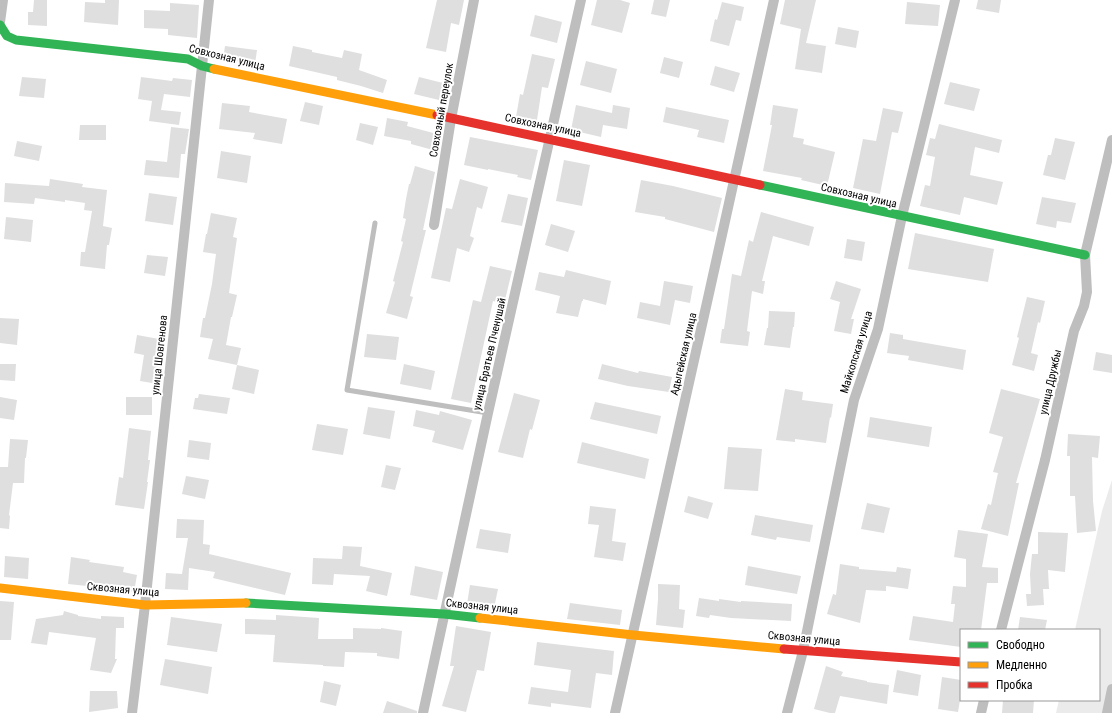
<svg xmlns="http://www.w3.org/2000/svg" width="1112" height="713" font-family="'Roboto Condensed',sans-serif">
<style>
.green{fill:#ebebeb}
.building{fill:#dfdfdf}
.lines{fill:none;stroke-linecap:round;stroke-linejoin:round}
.lane{stroke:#bebebe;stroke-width:5}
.street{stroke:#bebebe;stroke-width:10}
.fast{stroke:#30b455;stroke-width:9}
.slow{stroke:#ff9f0a;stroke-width:9}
.jam{stroke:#e5322d;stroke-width:9}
.labels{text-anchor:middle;stroke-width:4;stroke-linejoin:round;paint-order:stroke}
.street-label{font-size:11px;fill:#000;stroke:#fff}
</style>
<rect width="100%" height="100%" fill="#fff"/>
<polygon class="green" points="1112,480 1112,713 1056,713 1059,700 1099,700 1099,630 1075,630 1102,511"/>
<g class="building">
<polygon points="34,0 47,0 47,26 28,25 28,12 33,12"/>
<polygon points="105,0 119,0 118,25 84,22 85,2 105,3"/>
<polygon points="437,0 464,0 459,25 451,23 446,52 426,48"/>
<polygon points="597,0 620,0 630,3 622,33 591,25"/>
<polygon points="654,0 670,0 666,17 651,14"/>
<polygon points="785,0 816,0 806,43 826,46 822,73 795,69 801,29 780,24"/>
<polygon points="978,0 1001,0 999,13 976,9"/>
<polygon points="722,2 744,7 741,21 736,20 729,46 710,41 715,19 717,20"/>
<polygon points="907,2 940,5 938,26 905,24"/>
<polygon points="170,3 199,5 197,38 168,35 168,29 144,28 144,10 170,11"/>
<polygon points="535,15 562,22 557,43 530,36"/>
<polygon points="838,27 859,31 856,48 835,44"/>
<polygon points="225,46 257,50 255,64 223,59"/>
<polygon points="293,46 312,50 312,52 342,58 344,50 362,54 359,70 387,80 383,93 361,86 337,80 337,77 289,66"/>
<polygon points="532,54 555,59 548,88 542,87 537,120 516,117 520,94 523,95"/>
<polygon points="664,57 683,62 679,78 660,73"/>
<polygon points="586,61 617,69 611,93 580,85"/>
<polygon points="715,66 740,73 734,92 710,85"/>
<polygon points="22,77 46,79 44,98 19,96"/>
<polygon points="141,77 172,81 173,78 192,80 190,97 164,94 161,110 181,112 179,125 149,121 152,101 138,99"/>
<polygon points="419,77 443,83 439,100 414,94"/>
<polygon points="950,82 980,89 974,111 944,104"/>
<polygon points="305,102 323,106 319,125 300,121"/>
<polygon points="222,103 250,106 249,112 287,119 282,144 253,139 255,133 219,129"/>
<polygon points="576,105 612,113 613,105 630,108 627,129 603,125 601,137 571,130"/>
<polygon points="773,105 798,109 793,137 804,139 803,144 835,152 827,186 801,180 802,178 763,171 772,125 770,125"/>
<polygon points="666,107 729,120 724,143 697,137 699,130 663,122"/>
<polygon points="883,108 903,112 898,133 892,132 880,194 853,188 863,139 876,141"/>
<polygon points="387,118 408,122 407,126 437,134 433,150 411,144 411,141 384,136"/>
<polygon points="360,123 378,127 373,145 356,140"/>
<polygon points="939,124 1002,140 999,153 975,147 970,175 1003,182 997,205 964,197 960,215 920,206 925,185 930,186 935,157 926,155 930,138 935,139"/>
<polygon points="80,125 106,125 106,140 79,140"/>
<polygon points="171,127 189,129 185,154 181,154 179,178 144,175 146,160 167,162"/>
<polygon points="470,137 538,150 531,180 517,177 518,175 488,169 488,170 464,165"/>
<polygon points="1055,138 1075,142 1065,180 1043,175 1048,155 1051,155"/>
<polygon points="17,141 42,146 39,161 14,156"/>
<polygon points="221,151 251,156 247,183 217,178"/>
<polygon points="564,160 590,165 582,206 556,201"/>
<polygon points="415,166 435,172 423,230 426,230 410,296 413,297 407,319 386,313 395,282 393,281 403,242 401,241 406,219 403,218 406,199 409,184 410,184"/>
<polygon points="50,179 83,184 82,187 107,190 103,226 112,228 109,245 107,245 105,269 80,266 81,252 85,252 92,211 84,210 85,203 65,200 65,202 35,198 34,204 4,202 5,183 49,186"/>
<polygon points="460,179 488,187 482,209 477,207 470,236 474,238 469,252 457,248 450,282 431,278 446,208 452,209"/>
<polygon points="641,180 673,186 722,198 714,232 665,219 665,217 635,212"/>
<polygon points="149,193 177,197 173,225 145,221"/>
<polygon points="508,194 528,198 522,226 501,222"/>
<polygon points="1042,197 1076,203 1071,223 1057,221 1056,228 1036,224"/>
<polygon points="761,212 814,227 809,246 773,236 762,281 765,281 763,294 752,291 747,331 750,332 748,346 720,343 722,329 724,329 732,274 741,276 749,240 753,242"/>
<polygon points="211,213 237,218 233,237 237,238 229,293 237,295 232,317 231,317 226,345 241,348 237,365 208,359 213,339 200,337 203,318 205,318 212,284 216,254 203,252 206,234 207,234"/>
<polygon points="6,217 33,220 31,242 4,239"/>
<polygon points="551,224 575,231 568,252 545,245"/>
<polygon points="915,233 994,249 988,282 908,269"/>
<polygon points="847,239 865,242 862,261 844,258"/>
<polygon points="147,255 168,257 165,276 144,273"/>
<polygon points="490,266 512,271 504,304 493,301 471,403 451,399 473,300 481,302"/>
<polygon points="566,270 611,281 606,305 583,299 583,301 582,301 578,317 556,313 560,296 535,290 539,272 564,277"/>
<polygon points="664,281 693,286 690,303 675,300 670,325 637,318 640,302 660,306"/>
<polygon points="836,281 861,289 851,319 854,319 851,334 834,331 840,302 830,299"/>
<polygon points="1027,297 1045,301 1040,323 1038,322 1031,353 1038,355 1034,371 1012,365 1019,338 1017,337"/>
<polygon points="769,311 795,312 794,327 793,327 790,348 764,345 767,328 768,328"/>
<polygon points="0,318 19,319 17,345 0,343"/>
<polygon points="890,333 903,335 903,339 966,350 963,370 908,360 909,356 887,353"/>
<polygon points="367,334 399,337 396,360 364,357"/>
<polygon points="137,335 159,339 155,362 162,363 158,384 140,381 144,355 134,353"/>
<polygon points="1096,352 1112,355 1112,373 1093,370"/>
<polygon points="0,364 16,364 15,381 0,380"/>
<polygon points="404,364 435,371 431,390 400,384"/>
<polygon points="602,364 638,373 639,371 672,377 669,392 628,386 598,379"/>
<polygon points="237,365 259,370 254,394 232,389"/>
<polygon points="785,389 803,392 802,400 833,404 831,418 830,417 826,443 795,439 795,442 776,440"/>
<polygon points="1001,389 1040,399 1016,483 1019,483 1008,536 981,529 988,504 991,505 998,473 993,472 1003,437 989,433"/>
<polygon points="514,393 540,400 532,430 530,429 523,458 498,452"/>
<polygon points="199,394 230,398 227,414 193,409 195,398 198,398"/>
<polygon points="0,397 17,400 14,420 0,418"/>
<rect x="126" y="397" width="26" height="18"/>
<polygon points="595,402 661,416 657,434 590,419"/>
<polygon points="368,407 395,411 390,439 363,434"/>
<polygon points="416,410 439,415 440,411 472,420 463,450 432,442 435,431 413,426"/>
<polygon points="870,417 932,427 929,447 867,437"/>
<polygon points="317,424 348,429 343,455 312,450"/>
<polygon points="129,428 151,431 148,460 150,460 147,482 148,482 144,509 115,505 119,477 123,478"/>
<polygon points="1068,434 1100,436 1098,458 1092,457 1093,501 1096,531 1077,533 1075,496 1070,496 1070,456 1067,456"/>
<polygon points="10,439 28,440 26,458 25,458 24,483 13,483 9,515 10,516 9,529 0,528 0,467 8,467"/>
<polygon points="189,440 211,443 209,460 187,457"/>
<polygon points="582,442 649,459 645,479 577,463"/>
<polygon points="728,447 762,449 758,491 724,489"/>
<polygon points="386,465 401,468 395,490 381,487"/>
<polygon points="186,476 209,480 205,499 182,494"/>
<polygon points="688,496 713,503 708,519 684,512"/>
<polygon points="867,503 890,508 884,533 861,529"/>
<polygon points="590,506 616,509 612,541 626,543 623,561 594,557 599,525 588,524"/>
<polygon points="755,515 813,525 810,542 777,537 776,540 751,535"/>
<polygon points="177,519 204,520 203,544 210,545 209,554 291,573 285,595 213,578 215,572 189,568 188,590 165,589 166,573 182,574 188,538 176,538"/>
<polygon points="480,529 511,534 508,553 476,548"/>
<polygon points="958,530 988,534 982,567 998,568 998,583 987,583 981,630 961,630 961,647 909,640 913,616 953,622 955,604 951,604 953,586 966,587 966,559 954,557"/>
<polygon points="1038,532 1068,533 1065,572 1048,570 1049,589 1043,589 1044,605 1027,606 1026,594 1031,594 1030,574 1032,554 1038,554"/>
<polygon points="343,546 362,547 360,566 392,573 387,596 366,591 370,576 334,574 333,585 312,584 313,558 342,559"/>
<polygon points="5,556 29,558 28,579 4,577"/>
<polygon points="71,557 90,560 89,562 124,567 123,572 137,575 134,592 125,591 125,589 87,583 87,586 68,584"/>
<polygon points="840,564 859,567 859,569 896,572 897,567 911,569 908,589 886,586 886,591 866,590 860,623 827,614 833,594 836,595"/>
<polygon points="415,566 443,572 437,600 410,595"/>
<polygon points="748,566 801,576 797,594 745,585"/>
<polygon points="658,584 680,585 679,609 685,610 683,628 656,625 658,599"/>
<polygon points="470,585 498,589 494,608 467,604"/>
<polygon points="699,598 719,601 719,599 741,602 741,601 792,604 791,621 731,618 710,615 709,618 696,616"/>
<polygon points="0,601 14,602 11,640 0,640"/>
<polygon points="570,603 622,610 620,625 567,619"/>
<polygon points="64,611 78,615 78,616 101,619 101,616 124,617 124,628 116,628 115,659 117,659 111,673 90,670 96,638 49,632 47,645 31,643 36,619 63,615"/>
<polygon points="276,615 319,618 318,639 353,639 353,628 381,629 381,628 402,631 399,659 377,656 377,653 345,652 344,667 323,666 323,665 273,662 275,635 245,634 245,619 276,620"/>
<polygon points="171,617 222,624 217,652 167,645"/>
<polygon points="1020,617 1047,620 1045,630 1018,630"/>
<polygon points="456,626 491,632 484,671 477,670 466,712 442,706 454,666 450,666"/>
<polygon points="537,642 614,651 612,675 596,673 591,708 551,703 551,707 528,704 531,687 568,692 571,670 534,665"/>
<polygon points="165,659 212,667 208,694 160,685"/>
<polygon points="826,666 843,672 841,676 867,681 867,682 889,685 887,704 840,696 835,713 830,713 814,709"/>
<polygon points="897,670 921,675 918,696 893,692"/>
<polygon points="942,677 961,680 961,694 958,712 938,709"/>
<polygon points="324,681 341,685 336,706 320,702"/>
<polygon points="90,691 117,691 118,708 89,712"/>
<polygon points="1003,700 1034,700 1033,713 1002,713"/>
<polygon points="387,701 417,711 417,713 383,713"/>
</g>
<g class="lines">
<polyline class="lane" points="375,223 347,390 488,413"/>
<g class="street">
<polyline points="0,22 3,0"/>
<polyline points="434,225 451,119 474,0"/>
<polyline points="1001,630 1045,460 1074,331 1084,306 1087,292 1085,255 1112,140"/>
<polyline points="132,713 145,605 209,0"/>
<polyline points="423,713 488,413 581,0"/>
<path d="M615,713c53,-238 107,-475 159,-713"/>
<polyline points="787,713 803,651 854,400 878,329 902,216 955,0"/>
<polyline points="981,713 984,700"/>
<polyline points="1107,713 1112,689"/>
</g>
<g class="fast">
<polyline points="0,25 7,36 16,40 188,59 202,66 214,69"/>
<polyline points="760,185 1085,255"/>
<polyline points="246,603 444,614 480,618"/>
</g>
<g class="slow">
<polyline points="214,69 437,115"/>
<polyline points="0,588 145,605 246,603"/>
<polyline points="480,618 633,635 784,649"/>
</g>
<g class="jam">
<polyline points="437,115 760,185"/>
<polyline points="784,649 961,662"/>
</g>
</g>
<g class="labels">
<g class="street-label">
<text transform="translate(227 57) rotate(14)" y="4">Совхозная улица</text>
<text transform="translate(441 110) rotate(-80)" y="4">Совхозный переулок</text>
<text transform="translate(543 125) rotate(12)" y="4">Совхозная улица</text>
<text transform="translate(859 195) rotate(13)" y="4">Совхозная улица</text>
<text transform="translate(856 352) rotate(-73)" y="4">Майкопская улица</text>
<text transform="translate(489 354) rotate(-77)" y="4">улица Братьев Пченушай</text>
<text transform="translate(683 354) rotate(-77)" y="4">Адыгейская улица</text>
<text transform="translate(159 355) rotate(-84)" y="4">улица Шовгенова</text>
<text transform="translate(1050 382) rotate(-77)" y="4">улица Дружбы</text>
<text transform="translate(123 589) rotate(5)" y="4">Сквозная улица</text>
<text transform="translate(482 606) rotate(6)" y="4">Сквозная улица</text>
<text transform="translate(804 638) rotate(5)" y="4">Сквозная улица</text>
</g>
</g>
<rect x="960" y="629" width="140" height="72" fill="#ffffff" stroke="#999999"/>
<rect x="968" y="642" width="20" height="6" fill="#30b455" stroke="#999999"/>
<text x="996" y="649" font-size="12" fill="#000000">Свободно</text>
<rect x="968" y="662" width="20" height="6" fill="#ff9f0a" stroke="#999999"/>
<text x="996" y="669" font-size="12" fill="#000000">Медленно</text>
<rect x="968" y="682" width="20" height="6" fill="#e5322d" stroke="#999999"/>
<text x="996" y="689" font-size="12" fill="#000000">Пробка</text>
</svg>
